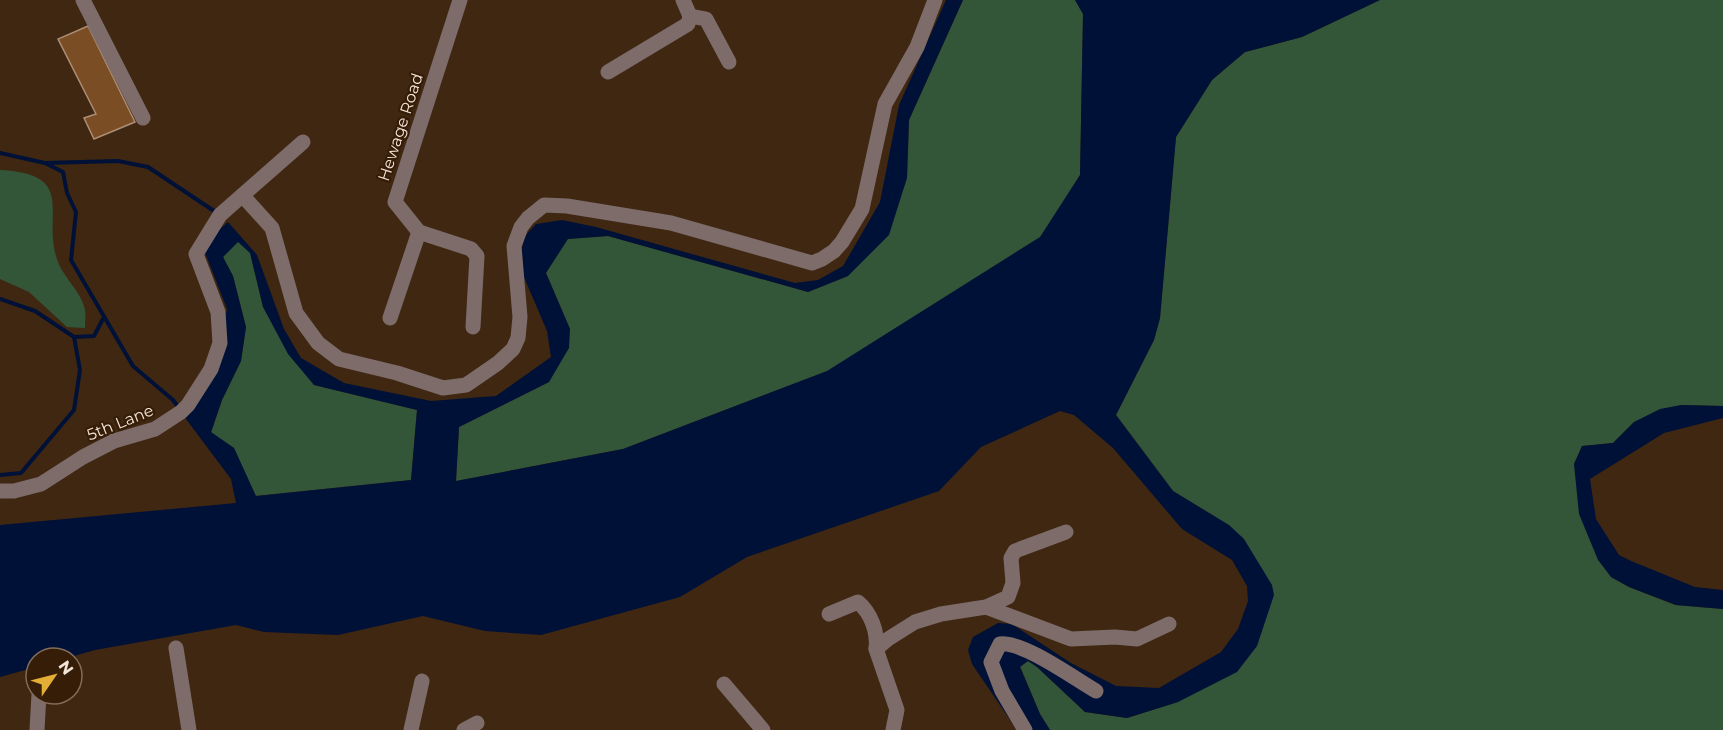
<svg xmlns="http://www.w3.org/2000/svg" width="1723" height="730" font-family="Montserrat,sans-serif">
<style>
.green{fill:#335639}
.water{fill:#001137;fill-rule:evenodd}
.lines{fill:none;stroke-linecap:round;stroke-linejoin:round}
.stream{stroke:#001137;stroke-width:4}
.building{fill:#7a4d25;stroke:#ac8e77;stroke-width:1.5}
.minor{stroke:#7d6c6a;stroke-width:15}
.labels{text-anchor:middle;stroke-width:4.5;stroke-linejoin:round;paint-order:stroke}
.street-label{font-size:16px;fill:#f5e5d8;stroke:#351d08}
</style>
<rect width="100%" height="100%" fill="#3f2712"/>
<g class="green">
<polygon points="963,0 1075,0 1083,14 1080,175 1041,237 828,371 623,449 456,481 459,427 549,382 570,329 546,273 567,239 608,236 808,292 848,276 907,178 909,120"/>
<polygon points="1380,0 1723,0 1723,406 1681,405 1634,422 1613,443 1582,446 1574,464 1611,577 1629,587 1675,605 1723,609 1723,730 1050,730 1040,714 1020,666 1028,661 1037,667 1085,712 1127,718 1178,702 1257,646 1244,539 1228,525 1173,491 1116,415 1154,340 1160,318 1176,137 1212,80 1245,52 1302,37"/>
<path d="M0,170c80,4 40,46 58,92 6,16 24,31 27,48 1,6 0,12 0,18l-18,-1 -38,-35 -29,-13z"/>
<polygon points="238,241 250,252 263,307 314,385 417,410 411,480 255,496 234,448 211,433 222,400 241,361 246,327 233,276 223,257"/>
</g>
<g class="water">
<path d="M946,0h17l-54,120 -2,58 -18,57 -41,41 -40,16 -200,-56 -40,3 -22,34 24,56 -1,19 -20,34 -90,45 -3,54 167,-32 204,-78 213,-134 40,-62 3,-161 -8,-14h305l-78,37 -57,15 -33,28 -36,57 -16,181 -6,22 -38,75 57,76 56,34 15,14 28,46 2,10 -17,51 -20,26 -59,30 -51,16 -42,-6 -48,-45 -9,-6 -8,6 20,47 10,16h-33l-45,-66 -4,-14 5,-13 25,-14 14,1 59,39 45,23 43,2 62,-36 17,-23 10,-28 -1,-15 -15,-26 -50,-31 -69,-81 -39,-33 -14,-4 -79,36 -42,44 -192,66 -67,40 -139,38 -56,-4 -62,-15 -85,19 -74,-3 -28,-7 -141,25 -28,8h-31v9l-36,10v-152l236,-22 -5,-24 -51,-68 39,-63 8,-39 -25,-64 26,-23 29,33 27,74 17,29 43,25 87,18 65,-5 55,-39 -4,-26 -29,-68 7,-27 11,-12 26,-4 34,7 199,56 23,-3 25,-14 37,-64 19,-97zM238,242l12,11 13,54 25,47 26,31 103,25 -6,70 -155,16 -22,-48 -23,-16 11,-32 19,-39 5,-34 -13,-51 -10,-19z"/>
<polygon points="1681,405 1723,406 1723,418 1664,433 1590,479 1596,519 1619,555 1631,561 1695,587 1723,590 1723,609 1676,605 1629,587 1611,577 1598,560 1579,514 1574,464 1582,446 1613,443 1634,422 1660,409"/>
</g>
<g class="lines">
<g class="stream">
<polyline points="0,153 45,163 118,161 148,167 217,213"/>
<polyline points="45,163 63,172 67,193 76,212 71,260 133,366 173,400 179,408"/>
<polyline points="0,299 35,311 74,337 94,336 104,317"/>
<polyline points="0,475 21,473 74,410 80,370 74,337"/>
</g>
</g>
<polygon class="building" points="88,26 135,122 94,139 84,118 96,114 58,39"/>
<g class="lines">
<g class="minor">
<polyline points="83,0 143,118"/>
<polyline points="460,0 395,202 419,232 471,249 477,256 473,327"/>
<polyline points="690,16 706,19 729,62"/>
<polyline points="608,72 688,24 690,16 683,0"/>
<polyline points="243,196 272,228 296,313 318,343 339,359 397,373 443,388 466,385 498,363 513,349 518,338 520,317 514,246 521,227 528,218 544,205 567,206 671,223 812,263 822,259 834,251 842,242 862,209 885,104 917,47 935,0"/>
<polyline points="390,318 419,232"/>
<polyline points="0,491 14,491 41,484 83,457 114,441 155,429 181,412 188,405 211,369 220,343 218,312 196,254 220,215 303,142"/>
<polyline points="986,607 1071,639 1115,637 1137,639 1169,624"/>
<path d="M829,614l29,-12c13,11 20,30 18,47"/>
<polyline points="176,648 189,730"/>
<polyline points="724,684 763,730"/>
<polyline points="37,730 39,694"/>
<polyline points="411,730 422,681"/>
<polyline points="464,730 477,723"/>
<polyline points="893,730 897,710 876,649 888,639 915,622 941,614 986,607 1008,597 1013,583 1011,558 1015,551 1066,532"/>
<path d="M1025,730l-23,-39 -11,-29 9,-18c23,-3 75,35 96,47"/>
</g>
</g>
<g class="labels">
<g class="street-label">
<text transform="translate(400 127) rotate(-72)" y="6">Hewage Road</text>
<text transform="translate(120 422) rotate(-22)" y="6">5th Lane</text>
</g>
</g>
<g transform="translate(54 676) rotate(55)"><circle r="28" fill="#351d08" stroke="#826d5b" stroke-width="1.5"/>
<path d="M0-4.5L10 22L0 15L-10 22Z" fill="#e3ae35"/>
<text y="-9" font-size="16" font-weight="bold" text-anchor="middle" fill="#f5e5d8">N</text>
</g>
</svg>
